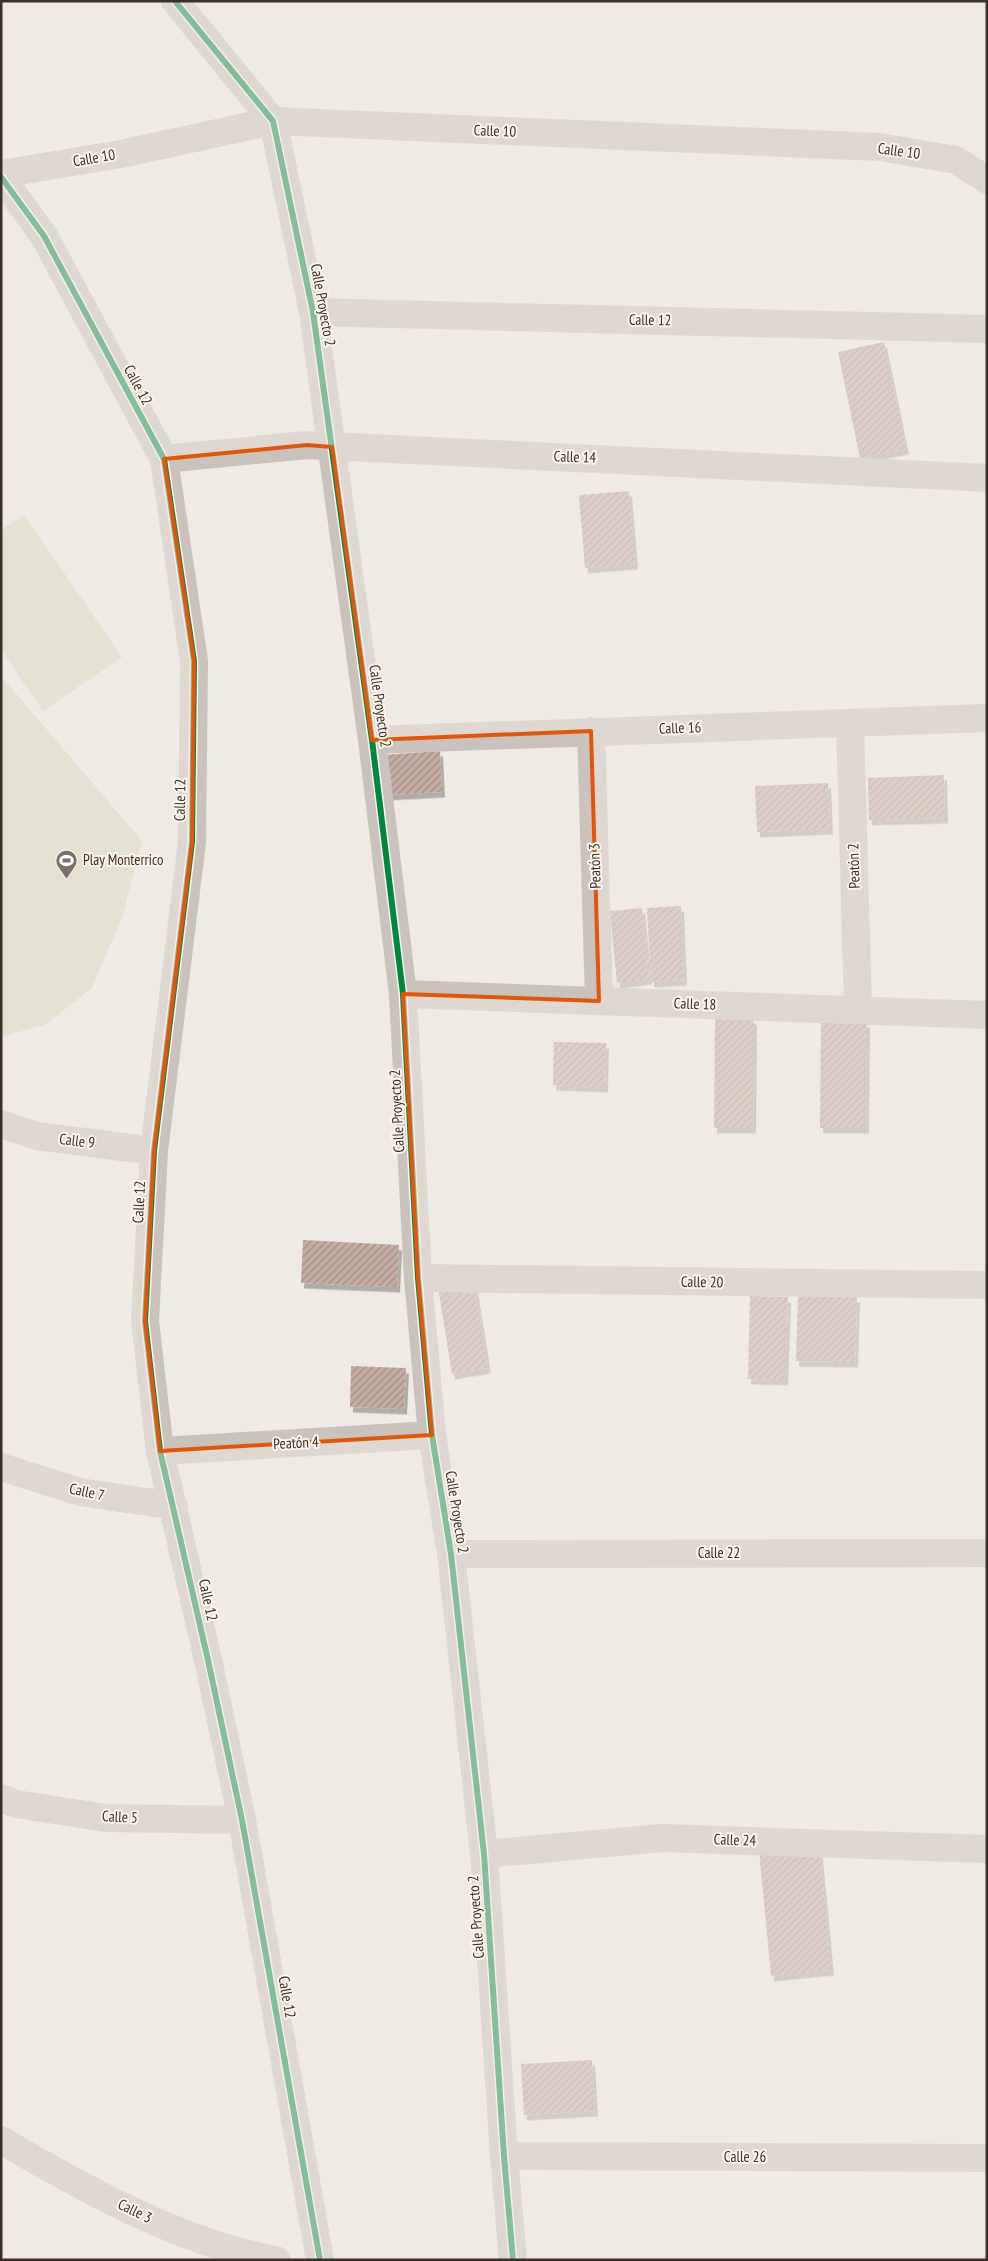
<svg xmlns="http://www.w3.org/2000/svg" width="988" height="2261" font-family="'PT Sans Narrow',sans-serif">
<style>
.green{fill:#d2d7bc}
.building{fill:url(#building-hatch);filter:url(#shadow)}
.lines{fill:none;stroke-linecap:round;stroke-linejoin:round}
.minor{stroke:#cac2bc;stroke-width:28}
.cycleway-casing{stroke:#fcf5ec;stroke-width:9}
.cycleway{stroke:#00873e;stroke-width:6}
.marked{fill:none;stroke:#df570d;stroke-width:4;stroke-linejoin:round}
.labels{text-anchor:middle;stroke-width:4;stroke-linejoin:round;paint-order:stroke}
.street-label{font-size:15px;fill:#3c2f29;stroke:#fcf5ec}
.poi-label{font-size:15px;fill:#3c2f29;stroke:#fcf5ec;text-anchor:start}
</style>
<defs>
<pattern id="building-hatch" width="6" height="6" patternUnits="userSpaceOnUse" patternTransform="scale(1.25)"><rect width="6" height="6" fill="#c6ada4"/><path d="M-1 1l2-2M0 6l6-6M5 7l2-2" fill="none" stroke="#a28d86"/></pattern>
<filter id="shadow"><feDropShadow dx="3" dy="5.5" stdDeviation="0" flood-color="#0004"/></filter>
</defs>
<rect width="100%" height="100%" fill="#f0eae4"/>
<g class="green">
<polygon points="24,515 122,657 43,711 1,650 1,530"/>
<polygon points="1,676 142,841 122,918 91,989 46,1024 1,1037"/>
</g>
<g class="building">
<polygon points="884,342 906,449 860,458 838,352"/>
<polygon points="629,491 635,564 585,568 579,495"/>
<polygon points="440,751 442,792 385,795 382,755"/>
<polygon points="944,775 945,818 869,820 868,778"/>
<polygon points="828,783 830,829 757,832 755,786"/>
<polygon points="681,906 684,980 651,982 647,908"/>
<polygon points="642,908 649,979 617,983 610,911"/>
<polygon points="715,1019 754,1019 753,1128 714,1128"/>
<polygon points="821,1022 867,1022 866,1128 820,1128"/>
<polygon points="554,1042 606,1043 605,1087 553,1085"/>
<polygon points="303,1240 399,1245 397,1287 301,1283"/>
<polygon points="474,1281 488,1368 452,1374 438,1287"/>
<polygon points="798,1295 857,1297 855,1362 796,1361"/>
<polygon points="750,1296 788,1297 785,1380 748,1379"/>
<polygon points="351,1366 406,1368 404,1409 350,1407"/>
<polygon points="819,1844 831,1970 771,1976 759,1850"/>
<polygon points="592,2060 595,2111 524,2115 521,2064"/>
</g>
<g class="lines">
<g class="minor">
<polyline points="175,1 273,121 313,312 372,740 403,994 418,1278 432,1435 451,1554 484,1854 504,2156 513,2260"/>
<polyline points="1,174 121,154 273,121 880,147 956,160 987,180"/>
<polyline points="1,177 44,236 164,459 194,661 192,842 154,1151 145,1321 160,1451 208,1660 242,1820 320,2260"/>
<polyline points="313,312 987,329"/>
<polyline points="164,459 307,445 987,478"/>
<polyline points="850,723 858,1010"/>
<polyline points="591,731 599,1001"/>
<polyline points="372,740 987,718"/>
<polyline points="403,994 987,1015"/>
<polyline points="1,1124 37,1136 154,1151"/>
<polyline points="418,1278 987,1285"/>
<polyline points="160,1451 432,1435"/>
<polyline points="1,1467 80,1492 174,1506"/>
<polyline points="451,1554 987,1553"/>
<polyline points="1,1798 16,1804 106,1818 242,1820"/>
<polyline points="484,1854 662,1838 987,1849"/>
<path d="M1,2140c80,47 184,105 275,120"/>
<polyline points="504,2156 987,2158"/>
</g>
<defs>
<g id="cycleway">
<polyline points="175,1 273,121 313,312 372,740 403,994 418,1278 432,1435 451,1554 484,1854 504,2156 513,2260"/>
<polyline points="1,177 44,236 164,459 194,661 192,842 154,1151 145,1321 160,1451 208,1660 242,1820 320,2260"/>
</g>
</defs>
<use href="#cycleway" class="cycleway-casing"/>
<use href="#cycleway" class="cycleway"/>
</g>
<path d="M0 0H988V2261H0ZM307,445l25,2 40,293 219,-9 8,270 -196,-7 15,284 14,157 -272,16 -15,-130 9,-170 38,-309 2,-181 -30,-202z" fill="#f0eae4" fill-opacity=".55" fill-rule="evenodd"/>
<path class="marked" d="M307,445l25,2 40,293 219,-9 8,270 -196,-7 15,284 14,157 -272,16 -15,-130 9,-170 38,-309 2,-181 -30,-202z"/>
<defs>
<symbol id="stadium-pin" viewBox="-11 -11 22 30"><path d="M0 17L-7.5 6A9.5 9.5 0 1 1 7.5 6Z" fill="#7b706a" stroke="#fcf5ec"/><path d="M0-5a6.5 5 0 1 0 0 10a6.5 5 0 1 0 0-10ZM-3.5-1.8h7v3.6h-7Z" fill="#fff"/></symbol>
</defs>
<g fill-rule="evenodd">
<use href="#stadium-pin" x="54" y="848" width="25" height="34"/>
</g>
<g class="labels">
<g class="street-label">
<text transform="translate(495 131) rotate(2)" y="5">Calle 10</text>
<text transform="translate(899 151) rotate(8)" y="5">Calle 10</text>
<text transform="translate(94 158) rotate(-10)" y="5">Calle 10</text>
<text transform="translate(323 305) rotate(80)" y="5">Calle Proyecto 2</text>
<text transform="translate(650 320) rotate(1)" y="5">Calle 12</text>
<text transform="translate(138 385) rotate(62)" y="5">Calle 12</text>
<text transform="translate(575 457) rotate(2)" y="5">Calle 14</text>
<text transform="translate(380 706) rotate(82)" y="5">Calle Proyecto 2</text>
<text transform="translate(680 728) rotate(-2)" y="5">Calle 16</text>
<text transform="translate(180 800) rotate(-89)" y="5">Calle 12</text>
<text transform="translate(595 866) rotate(-92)" y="5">Peatón 3</text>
<text transform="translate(854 866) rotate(-92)" y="5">Peatón 2</text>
<text transform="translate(695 1004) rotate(2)" y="5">Calle 18</text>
<text transform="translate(397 1111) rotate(-93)" y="5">Calle Proyecto 2</text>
<text transform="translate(77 1141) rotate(7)" y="5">Calle 9</text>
<text transform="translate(139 1202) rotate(-87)" y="5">Calle 12</text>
<text transform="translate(702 1282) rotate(1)" y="5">Calle 20</text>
<text transform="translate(296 1443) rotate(-3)" y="5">Peatón 4</text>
<text transform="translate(87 1492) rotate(12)" y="5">Calle 7</text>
<text transform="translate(457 1512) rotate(81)" y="5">Calle Proyecto 2</text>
<text x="719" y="1558">Calle 22</text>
<text transform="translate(208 1600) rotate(78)" y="5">Calle 12</text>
<text transform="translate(120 1817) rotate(3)" y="5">Calle 5</text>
<text transform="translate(735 1840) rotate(2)" y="5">Calle 24</text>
<text transform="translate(476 1917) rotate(-94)" y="5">Calle Proyecto 2</text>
<text transform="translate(287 1997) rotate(80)" y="5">Calle 12</text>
<text x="745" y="2162">Calle 26</text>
<text transform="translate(135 2211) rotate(26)" y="5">Calle 3</text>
</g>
<g class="poi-label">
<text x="83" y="865">Play Monterrico</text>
</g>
</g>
<rect width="988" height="2261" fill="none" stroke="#3c2f29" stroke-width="5"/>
</svg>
